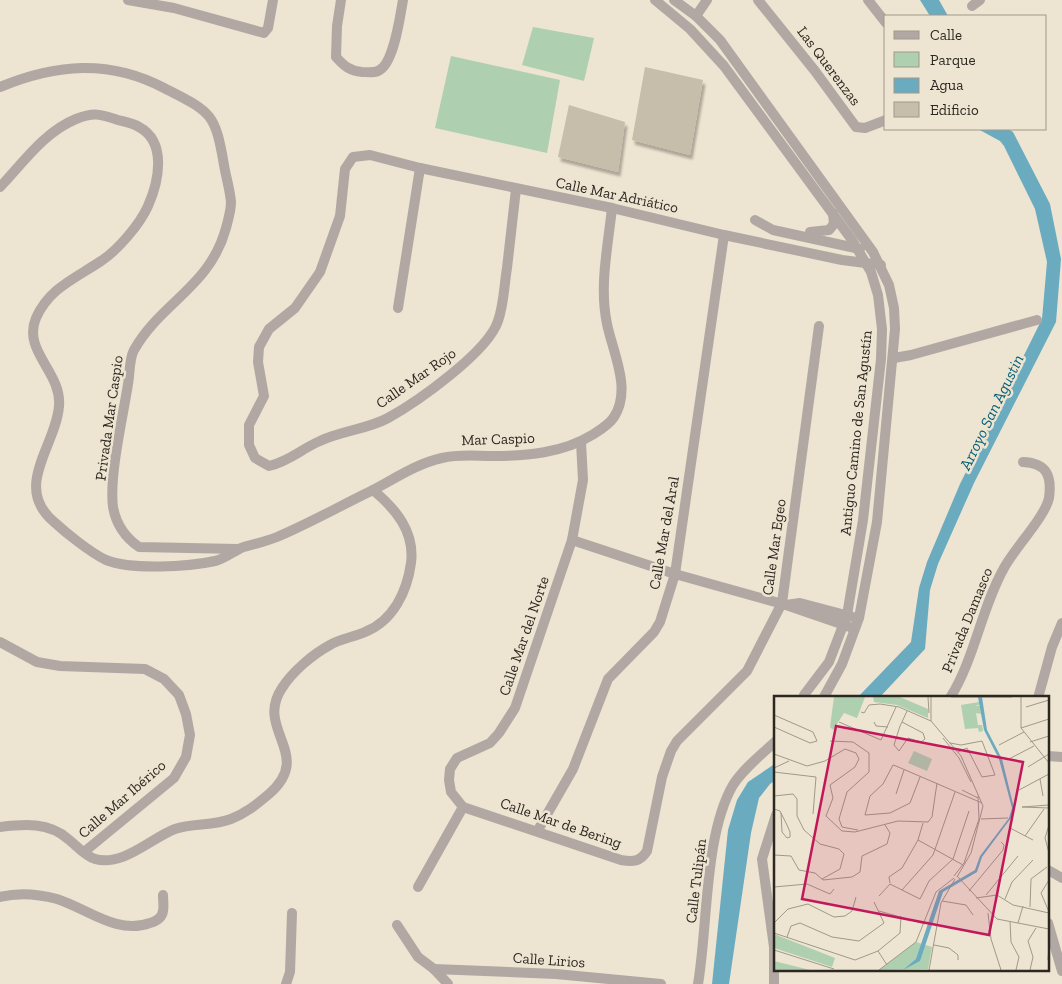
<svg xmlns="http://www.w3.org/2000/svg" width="1062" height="984" font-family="'Zilla Slab',serif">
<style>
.green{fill:#aed0b1}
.water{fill:#6babc0}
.building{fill:#c6bdaa;filter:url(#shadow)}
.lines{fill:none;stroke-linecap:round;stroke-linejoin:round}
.minor{stroke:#b1a8a4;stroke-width:10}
.labels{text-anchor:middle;stroke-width:5;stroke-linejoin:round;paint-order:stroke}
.street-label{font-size:15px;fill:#2c2821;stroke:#ede4d1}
.water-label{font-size:16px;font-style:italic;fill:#025f75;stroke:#ede4d1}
.inset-road{fill:none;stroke:#a0998b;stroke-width:1}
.view{fill:#c2185b;fill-opacity:0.15;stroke:#c2185b;stroke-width:2.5}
.inset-edge{fill:none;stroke:#2c2821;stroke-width:2.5}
</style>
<defs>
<filter id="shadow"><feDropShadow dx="2.5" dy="4.5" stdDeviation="1" flood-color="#0004"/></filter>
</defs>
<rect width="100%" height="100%" fill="#ede4d1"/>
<g class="green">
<polygon points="533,27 594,38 584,81 522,65"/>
<polygon points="451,56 560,80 547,153 435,128"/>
</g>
<g class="water">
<polygon points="920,0 939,0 948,16 930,16"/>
<polygon points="978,129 1008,129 1013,132 1050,204 1061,259 1056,322 974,483 938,564 930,590 925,649 879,698 857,698 911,642 919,588 927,562 960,484 1042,319 1047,262 1035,209 1004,146 1000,141"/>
<polygon points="776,763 776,780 770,784 759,798 751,833 729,984 712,984 728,830 737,800 748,782"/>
</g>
<g class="building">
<polygon points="645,67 703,80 690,155 632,140"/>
<polygon points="569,105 625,122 618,172 558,157"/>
</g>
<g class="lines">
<g class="minor">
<polyline points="128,0 174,8 264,33 268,28 273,0"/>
<path d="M341,0l-4,26 -1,31c8,9 14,14 26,15 5,0 11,1 16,-1 16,-6 22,-55 25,-71"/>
<polyline points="655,0 690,29 724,66 852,240 871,272 878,295 882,329 881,359 863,520 847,615 829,662 804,695"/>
<polyline points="674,0 696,16 720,40 873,252 889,285 894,308 895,329 877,522 859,618 842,664 824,697"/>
<polyline points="758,0 815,71 856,127 865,128 886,120"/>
<polyline points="868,0 886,23"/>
<polyline points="972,6 980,0"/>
<polyline points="696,16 707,0"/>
<path d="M0,87c56,-23 109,-28 164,1 47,24 51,24 60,77 2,12 6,25 7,37 0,9 -3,18 -5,26 -16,59 -65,74 -92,122 -5,9 -4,24 -6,34 -5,33 -19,91 -15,123 3,17 13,31 26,40l99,2"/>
<path d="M0,187c23,-24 44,-55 76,-68 18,-7 24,-5 42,1 7,2 15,3 21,7 28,15 20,54 9,79 -8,18 -30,44 -47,55 -25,17 -52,27 -65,57 -14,33 26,54 23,88 -3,40 -46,80 -6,115 13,12 38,32 53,39 25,10 82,7 109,1 9,-2 18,-9 26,-13 12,-4 24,-6 36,-11 31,-13 61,-30 92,-45 24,-12 46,-28 73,-34 17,-4 33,-2 51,-2 33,0 70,-3 99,-21 8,-5 17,-10 22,-18 18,-28 -1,-64 -7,-93 -8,-38 1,-78 5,-116"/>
<path d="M516,189c-3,26 -6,53 -9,79 -3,18 -3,36 -9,53 -10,31 -81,81 -110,97 -20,11 -47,13 -68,23 -19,8 -30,20 -51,25l-14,-8 -6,-13v-20l15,-29 -6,-34 1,-15 10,-18 26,-21 25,-36 20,-56 5,-47 8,-12 17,-2 50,13 192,40 112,27 118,25 39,5"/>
<polyline points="755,220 773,230 860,249"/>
<polyline points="810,232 829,230 834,224 833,213"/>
<polyline points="398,308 420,168"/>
<polyline points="894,358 911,355 1037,320"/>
<path d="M581,442l2,38 -11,60 -57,168 -16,25 -9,10 -33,15 -7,11 -1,11 2,12 12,15 158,53c12,2 19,2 26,-9l15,-74 9,-26 6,-10 70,-70 35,-68 37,-277"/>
<polyline points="572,540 675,574 786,605 850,627"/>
<polyline points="786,605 800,603 853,617"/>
<polyline points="0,642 37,662 60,666 145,669 164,679 179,695 186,714 190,735 186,757 174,778 84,852"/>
<path d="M950,698c25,-40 31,-89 54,-130 10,-19 41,-51 45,-70 3,-22 -2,-35 -26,-36"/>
<polyline points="1038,698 1052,647 1062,623"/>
<polyline points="1048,756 1062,757"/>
<path d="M0,827c24,-3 49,-5 68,12 8,6 17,17 27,20 28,8 56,-21 80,-30 18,-6 38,-3 56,-10 15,-6 25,-14 38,-25 46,-40 -15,-64 13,-106 10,-16 31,-34 48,-43 10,-6 24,-8 35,-13 28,-11 42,-40 46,-69 4,-31 -15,-54 -38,-73"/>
<polyline points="538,830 573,769 608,679 654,632 660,622 675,574 724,235"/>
<polyline points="1048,870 1062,878"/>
<polyline points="418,887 463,807"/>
<path d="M0,897c19,-5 38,-3 57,2 31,10 60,36 93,24 7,-2 12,-5 13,-12 1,-5 0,-11 0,-16"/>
<polyline points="1048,923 1062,971"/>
<polyline points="397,925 418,957 434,969 448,984"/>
<polyline points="434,969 556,974 661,984"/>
<polyline points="286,984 290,972 292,913"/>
<path d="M698,984c10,-58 6,-149 35,-199 11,-17 28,-30 43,-44"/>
<polyline points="774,984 774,947 762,859 776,815"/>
</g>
</g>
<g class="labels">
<g class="street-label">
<text transform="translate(829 66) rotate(53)" y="5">Las Querenzas</text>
<text transform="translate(617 195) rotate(12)" y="5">Calle Mar Adriático</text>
<text transform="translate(416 378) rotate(-35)" y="5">Calle Mar Rojo</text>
<text transform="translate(109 418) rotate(-82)" y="5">Privada Mar Caspio</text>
<text transform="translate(856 433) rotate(-84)" y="5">Antiguo Camino de San Agustín</text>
<text transform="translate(498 439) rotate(-2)" y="5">Mar Caspio</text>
<text transform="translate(664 533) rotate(-80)" y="5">Calle Mar del Aral</text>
<text transform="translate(774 547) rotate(-82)" y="5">Calle Mar Egeo</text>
<text transform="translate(967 620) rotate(-68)" y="5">Privada Damasco</text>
<text transform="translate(524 636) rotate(-71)" y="5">Calle Mar del Norte</text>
<text transform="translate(122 799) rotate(-41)" y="5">Calle Mar Ibérico</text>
<text transform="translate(561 823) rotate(19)" y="5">Calle Mar de Bering</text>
<text transform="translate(696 881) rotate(-83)" y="5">Calle Tulipán</text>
<text transform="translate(549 960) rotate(4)" y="5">Calle Lirios</text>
</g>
<g class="water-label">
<text transform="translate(991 412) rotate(-64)" y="6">Arroyo San Agustin</text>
</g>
</g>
<g transform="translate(774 696)">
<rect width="275" height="275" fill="#ede4d1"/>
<path d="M60,1h31l-8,21 -13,-5 -11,17 -3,-3zM99,1h27l28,12v9l-31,-13 -23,-3zM205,6v3l-4,1h5l1,8 -5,-1 2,12h4l1,6 -4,1 -1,-4 -13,1 -4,-24zM140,55l18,8 -5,12 -19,-8zM0,238l61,24 -3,9 -58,-19zM142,246l16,5 -4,22 -49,1zM0,265l36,9h-36z" fill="#aed0b1"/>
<path d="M204,1h4l5,33 15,29 12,49 -3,10 -29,39 -5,15 -34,20 -23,69 -17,9 13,-11 23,-68 36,-21 5,-14 29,-38 3,-10 -13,-49 -15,-29z" fill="#6babc0"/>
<path class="inset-road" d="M154,1l1,16M157,1v24l30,35 22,50 -12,47 -14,24M177,1h61M247,1v31l28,35M252,11l23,-7M87,16l3,1 5,-8 11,-1 19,3 32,14M0,19l39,17 4,9 -7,2 -36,-16M65,26l42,18 15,-33M100,26l2,4 12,1M128,26l21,11 2,6 -4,3 -13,-4 -9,13 -5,-6 6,-19 2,-4 5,-11M247,32l28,-9M169,42l16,20 12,24M56,45l23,1 16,11v19l-22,20 -8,27 3,8 16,3M256,46l19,-6M176,47l11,2 21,-4 13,34 -13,2 -15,-29 -9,4M225,49l25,-13M0,58l33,12 18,-5 20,-12 11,4 3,6 -4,8 -25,18 3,13 -7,18 16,15 13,1 43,-11 30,1 4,-5 5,-34M233,64l27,-14M254,71l21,-13M0,72l15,-7M0,76l42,5 -3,37M146,81l-10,26 -20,10 -25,2 5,-19 13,-12 10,-19 3,1 86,37M266,83l3,17M188,94l16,8M245,94l30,-16M122,98l8,-24M0,100l19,-2 4,5v17l7,14 16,14 19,5 5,5 -4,15 -18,10M248,111l27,1M248,111l27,-2M0,113l6,2 7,14 3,7v5l-3,1 -5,-6 -1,-19M207,123l27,-1M275,129l-4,13 4,15M236,132l23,12M251,140l19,-27M144,144l45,25M0,159l17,1 8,14 16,3 8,7 29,-3 8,-5 2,-16 25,-12 3,-11 -5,-8M180,180l10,-13 15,-44 -1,-23M183,180l40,43 52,10M116,187l-1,-6 13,-9 16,-28 5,-17M116,188l30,15 9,-18 24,-22 16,-48M0,191l33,-3 23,10 4,-5M128,194l31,-35 22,-63M195,195l34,-41 1,-5 -3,-3M212,199l32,-39M105,200l11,-12M202,202l21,-3 16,10 36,8M231,203l7,-17 21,-22M168,205l24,4 7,10M256,211l1,-28 16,-12M105,215l46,13M275,216l-8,-19 8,-13M214,217l3,26 10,31M236,225l1,21 8,15 -3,13M0,227l14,-14 20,-5 26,13 11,-1 7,-5 4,-14M244,227l5,-17M0,237l81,27 23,-9 22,-18 1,-17M13,241l4,-11 9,-3 32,14 27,4 25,-18 -10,-21M160,249l15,3 9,7v5M0,254l60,19M104,255l9,14M274,264l1,-16M105,274l37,-28 20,-50 18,-14M155,274l12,-67 14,-24M256,274l3,-13 -5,-16 8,-13"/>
<path class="view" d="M62,30l187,36 -34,173 -187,-36z"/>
<rect width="275" height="275" class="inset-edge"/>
</g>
<rect x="884" y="15" width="162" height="115" fill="#ede4d1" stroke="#a0998b"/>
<rect x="894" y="31" width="25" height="8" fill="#b1a8a4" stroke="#a0998b"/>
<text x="930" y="40" font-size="15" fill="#2c2821">Calle</text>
<rect x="894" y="52" width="25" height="15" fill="#aed0b1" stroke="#a0998b"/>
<text x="930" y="65" font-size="15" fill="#2c2821">Parque</text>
<rect x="894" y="78" width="25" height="15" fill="#6babc0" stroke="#a0998b"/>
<text x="930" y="90" font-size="15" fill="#2c2821">Agua</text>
<rect x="894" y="102" width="25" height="15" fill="#c6bdaa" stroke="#a0998b"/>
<text x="930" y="115" font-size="15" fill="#2c2821">Edificio</text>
</svg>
